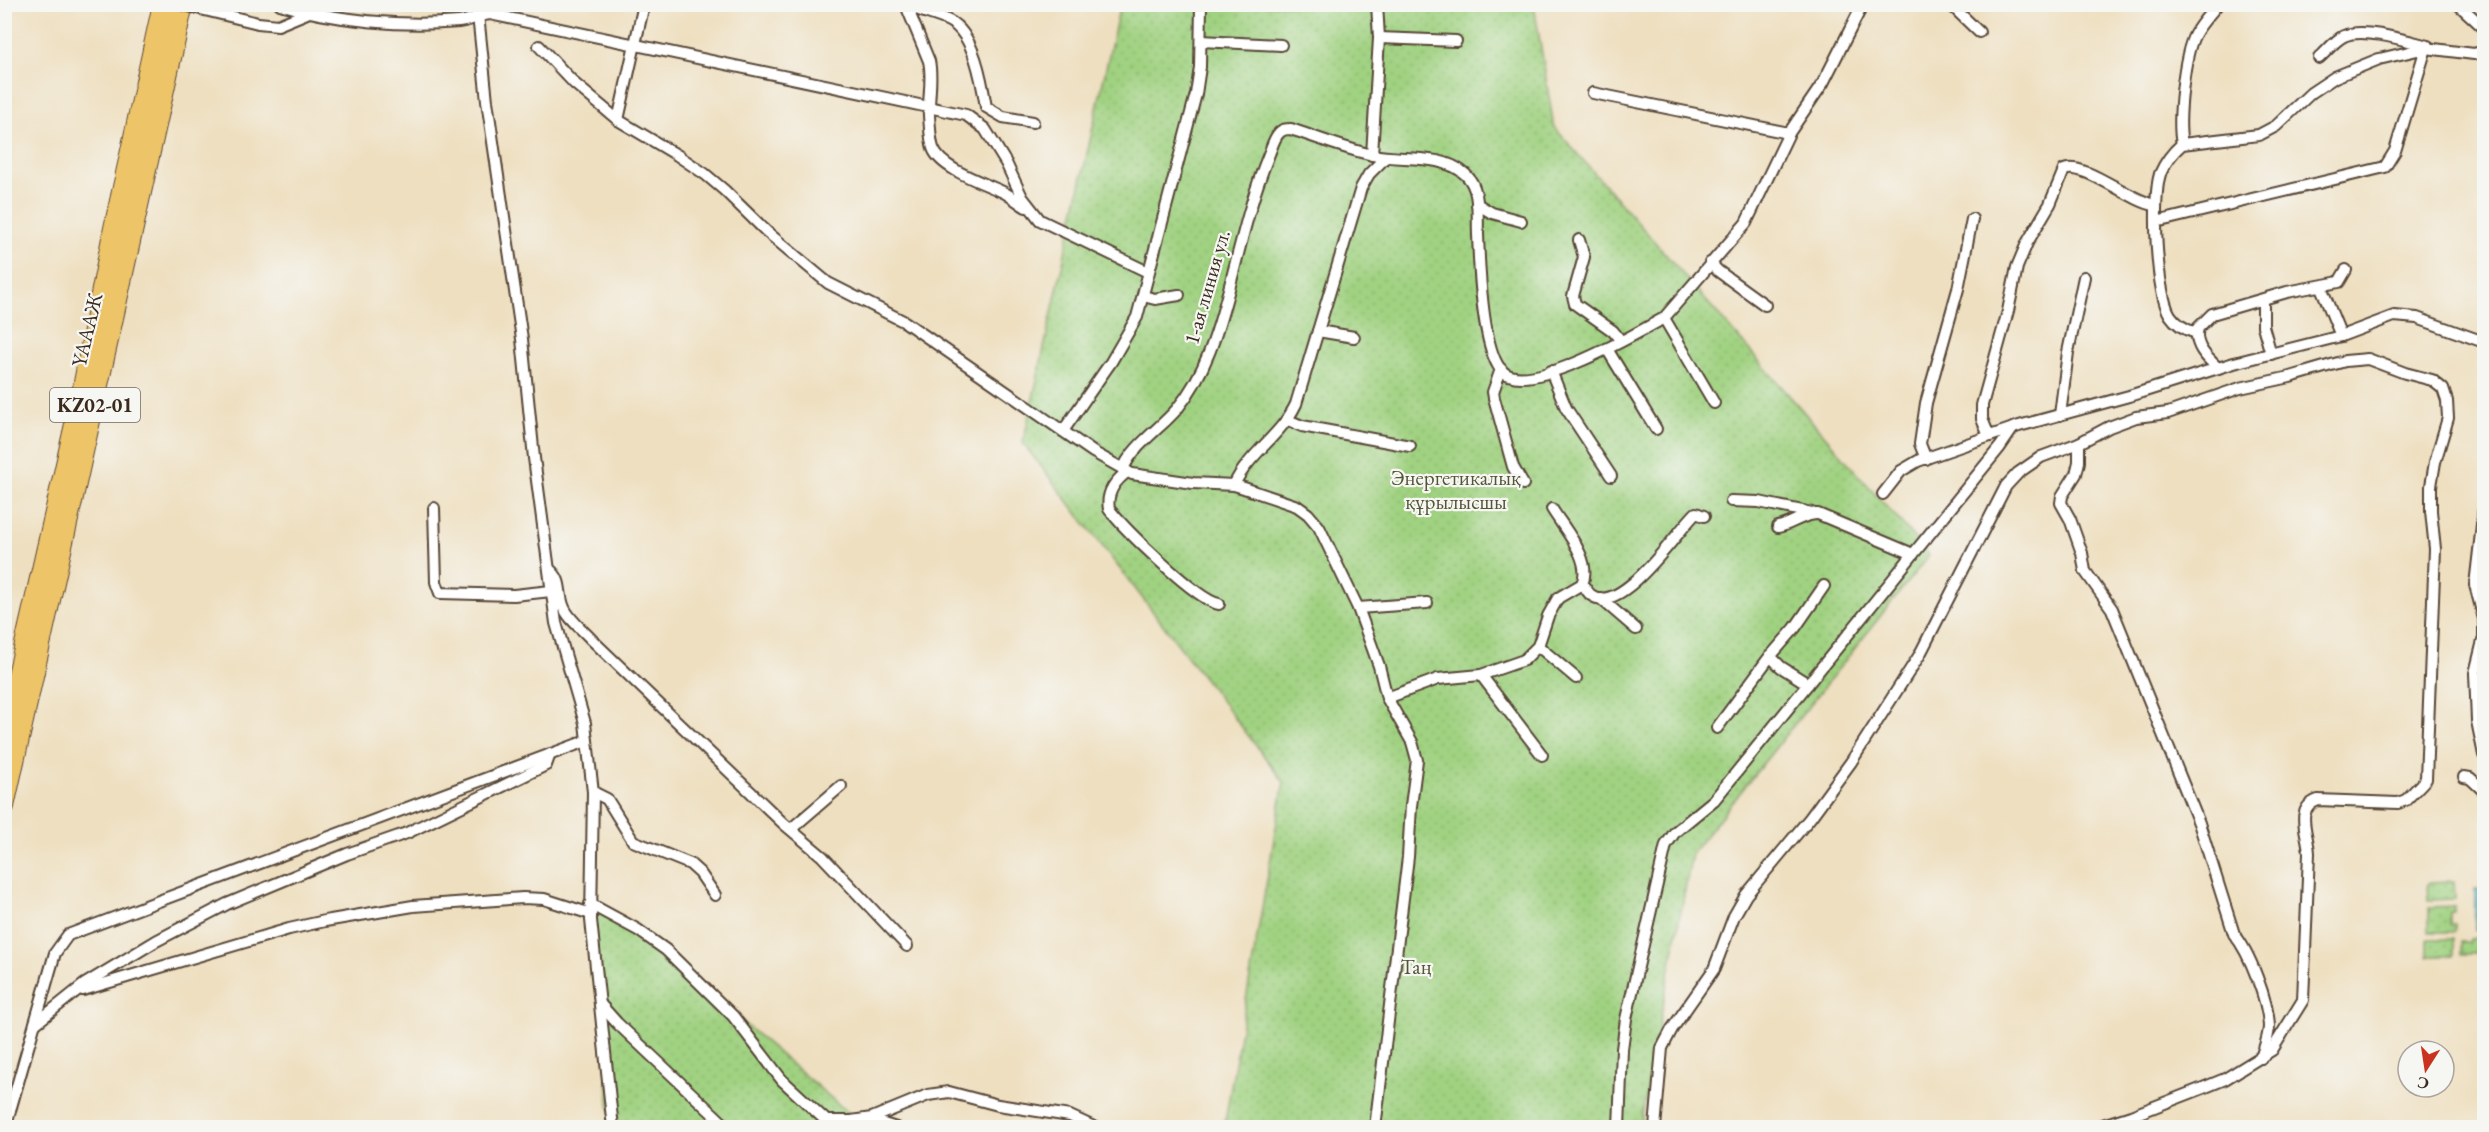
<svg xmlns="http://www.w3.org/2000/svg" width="2489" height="1132" font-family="'EB Garamond',serif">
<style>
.green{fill:url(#green-dots);stroke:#6e7e50;stroke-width:1.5}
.water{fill:url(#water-ripples);stroke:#4a757a;stroke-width:1.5}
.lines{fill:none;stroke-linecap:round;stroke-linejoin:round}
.minor-casing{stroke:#564536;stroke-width:14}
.motorway-casing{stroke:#564536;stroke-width:22}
.minor{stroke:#fff;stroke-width:10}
.motorway{stroke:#eec469;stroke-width:20}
.minor-bridge-casing{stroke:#564536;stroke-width:14;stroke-linecap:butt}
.minor-bridge{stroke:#fff;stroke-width:10}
.labels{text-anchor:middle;stroke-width:4.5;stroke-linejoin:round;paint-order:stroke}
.shield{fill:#f6f6f2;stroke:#73675e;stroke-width:1.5}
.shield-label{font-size:20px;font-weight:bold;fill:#3b2a1e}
.street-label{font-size:21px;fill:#3b2a1e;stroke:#f6f6f2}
.park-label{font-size:21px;fill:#545437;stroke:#f6f6f2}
</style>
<defs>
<pattern id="green-dots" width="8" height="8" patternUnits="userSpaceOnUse" patternTransform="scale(1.5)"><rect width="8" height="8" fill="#a0d281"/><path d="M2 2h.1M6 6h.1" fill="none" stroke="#8bb46f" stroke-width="1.8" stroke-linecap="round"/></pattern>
<pattern id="water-ripples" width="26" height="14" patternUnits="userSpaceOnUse" patternTransform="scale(1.5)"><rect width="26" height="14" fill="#59c0d7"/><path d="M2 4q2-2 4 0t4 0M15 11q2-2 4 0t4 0" fill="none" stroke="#4b9cae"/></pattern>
</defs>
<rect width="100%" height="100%" fill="#f6f6f2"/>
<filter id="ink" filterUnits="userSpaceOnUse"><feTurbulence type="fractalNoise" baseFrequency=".0167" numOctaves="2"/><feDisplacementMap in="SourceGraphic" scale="12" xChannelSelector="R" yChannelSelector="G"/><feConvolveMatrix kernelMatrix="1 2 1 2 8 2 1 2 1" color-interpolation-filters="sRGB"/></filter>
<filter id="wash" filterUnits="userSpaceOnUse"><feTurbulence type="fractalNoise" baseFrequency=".008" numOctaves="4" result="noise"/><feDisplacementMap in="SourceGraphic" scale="24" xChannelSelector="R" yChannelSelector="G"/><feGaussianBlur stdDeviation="1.35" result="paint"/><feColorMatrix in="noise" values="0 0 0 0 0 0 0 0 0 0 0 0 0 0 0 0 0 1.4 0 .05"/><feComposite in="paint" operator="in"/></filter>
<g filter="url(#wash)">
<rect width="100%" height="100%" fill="#eedfc0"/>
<g class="green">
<polygon points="1120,5 1534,5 1554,127 1929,555 1692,853 1640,1127 1224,1127 1284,782 1023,443"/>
<polygon points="2454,881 2455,899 2428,900 2427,884 2430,882"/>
<polygon points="590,892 865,1127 626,1127 610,1112"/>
<polygon points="2454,906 2454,912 2450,912 2450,924 2455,924 2455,932 2429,932 2429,907"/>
<polygon points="2477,938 2484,941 2484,954 2461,954 2461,942 2470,942 2470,939"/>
<rect x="2428" y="939" width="25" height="17"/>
</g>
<polygon class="water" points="2475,890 2484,890 2484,929 2475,930"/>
</g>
<g filter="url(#ink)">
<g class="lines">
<defs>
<g id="minor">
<path d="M280,4c54,17 123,23 179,18 11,-1 20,-7 31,-8l476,101 19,14 21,34 16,34 18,23 108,52"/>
<polyline points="473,4 478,15 487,101 522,339 534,458 556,623 585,723 593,792 591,920 613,1128"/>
<path d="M906,4c13,8 29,10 43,17 25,12 33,61 37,86l17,10 30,5"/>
<polyline points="1950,4 1979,32"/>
<polyline points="2458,4 2484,28"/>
<path d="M906,5l23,56c4,17 -1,37 0,55 1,10 1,23 4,32 7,21 51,35 70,44 8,4 15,10 23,15"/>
<polyline points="258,23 278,25 307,13"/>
<polyline points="1379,38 1456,41"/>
<polyline points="1201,41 1281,45"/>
<polyline points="539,46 575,84 618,120 677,155 705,174 724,190 767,232 828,283 905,322 1093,452 1132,474 1193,483 1234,485 1244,488 1297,506 1308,514 1319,527 1358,608 1379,666 1387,698 1412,742 1417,760 1411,806 1408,857 1375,1128"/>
<path d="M2319,58c8,-7 16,-18 25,-22 19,-9 64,5 84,10"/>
<polyline points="1593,93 1789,133"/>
<polyline points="618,120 644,4"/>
<path d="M2182,144c-5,-23 2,-90 13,-110 6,-11 15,-20 23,-30"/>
<polyline points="1372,155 1379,38 1377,4"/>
<polyline points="1477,204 1492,213 1521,221"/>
<polyline points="2156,222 2385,167 2395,151 2426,48"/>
<polyline points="1579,240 1584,257 1573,296 1575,304 1613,331 1621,341"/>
<polyline points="1710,263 1718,271 1765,305"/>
<polyline points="2321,287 2341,336"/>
<polyline points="1143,296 1155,299 1179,295"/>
<polyline points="2263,300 2263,326 2271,354"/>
<polyline points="1664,318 1714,403"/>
<polyline points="1318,331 1354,337"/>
<path d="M2196,333c-10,-3 -20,-9 -26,-18 -14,-23 -18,-116 -10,-141 5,-12 13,-22 22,-30l77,-9 17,-9 35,-33 24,-16 44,-18 47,-11 48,6 10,-3"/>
<polyline points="1607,349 1656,429"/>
<path d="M2218,368c-11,-10 -25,-23 -20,-40l14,-14 75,-22 52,-10 7,-12"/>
<polyline points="1501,369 1493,392 1494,398 1513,467 1523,484"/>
<polyline points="1551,371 1566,408 1611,476"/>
<polyline points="2060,415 2068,352 2084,277"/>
<polyline points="1288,420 1302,426 1410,446"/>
<polyline points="1063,431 1111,362 1137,317 1196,94 1200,67 1201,4"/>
<path d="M1989,436l-7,-17v-14l26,-94 9,-44 10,-24 23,-39 14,-34c20,-9 67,32 91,35"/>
<path d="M2079,443v19l-3,12 -14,22 -1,7 9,16 12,34 3,18 27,38 87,214 35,111c16,19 34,67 35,92 0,11 -5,22 -8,32"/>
<polyline points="1926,459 1920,444 1926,403 1958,289 1972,219"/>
<path d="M1123,470c7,-22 38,-42 54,-61 28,-34 41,-78 52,-120 12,-46 22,-91 40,-135 3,-7 5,-16 10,-21 3,-4 7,-4 12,-4 27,9 54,20 82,26 29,6 69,-2 92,19 16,14 12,41 13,60 1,31 4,116 24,137 27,26 135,-38 162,-53l82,-95 43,-90 34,-50 40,-79"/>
<path d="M1127,472c-12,9 -21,21 -18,37 14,19 89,92 110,95"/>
<path d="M1234,485c15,-32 47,-49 62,-81l65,-216 8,-14 17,-17"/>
<polyline points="1883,494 1901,471 1918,461 2019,426 2129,396 2234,363 2341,336 2394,316 2417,318 2484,342"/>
<polyline points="1731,501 1759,502 1812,513"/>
<polyline points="2484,507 2475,585 2484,619 2484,637 2475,673 2477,721 2484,755"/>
<polyline points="434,508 436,582 440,593 514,595 551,591"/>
<path d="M1778,527c13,-2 26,-14 40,-13l95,40"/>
<path d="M549,569c14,11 9,22 14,36 4,13 19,24 28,34l193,185 38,32 85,90"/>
<path d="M1582,584c3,3 6,9 9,11 30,22 86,-64 105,-82l8,3"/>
<polyline points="1600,598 1636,629"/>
<polyline points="1358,608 1427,603"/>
<polyline points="1538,646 1576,678"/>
<polyline points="1770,656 1781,667 1808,684"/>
<polyline points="1481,675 1542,755"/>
<path d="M1387,698l51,-19 43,-4 43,-15 14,-14 10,-30 10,-18 24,-14c11,-24 -18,-55 -30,-75"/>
<polyline points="1717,728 1768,659 1795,628 1824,586"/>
<polyline points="2464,777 2470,778 2484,791"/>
<polyline points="593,792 607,799 633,841 690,864 700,873 715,895"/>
<polyline points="791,829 841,786"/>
<polyline points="590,904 638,930 666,950 733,1016 782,1080 834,1128"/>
<polyline points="83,990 289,929 325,921 413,906 523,898 544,899 591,914"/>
<polyline points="601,1005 617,1023 728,1128"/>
<polyline points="35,1024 85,984 156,941 227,904 347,854 407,833 546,765 550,754"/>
<polyline points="868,1119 896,1128"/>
<polyline points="826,1121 851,1121 872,1118 928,1095 949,1092 998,1105 1070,1116 1096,1128"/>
<polyline points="5,1128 55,953 68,935 586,741"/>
<polyline points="1619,1128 1622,1049 1626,1019 1666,845 1675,832 1714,800 2000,447 2013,428"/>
<path d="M1655,1128l7,-80 10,-19 42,-60 20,-53 12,-21 64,-77 41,-56 68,-106 87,-170 12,-13 23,-16 38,-14 30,-16 27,-10 32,-4 72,-25 50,-11 55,-16 23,-2 37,14 27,7 11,9 4,12 1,17 -13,44 -4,24v25l4,38 -9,230 -20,21 -8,3 -80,-3c-24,9 -10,32 -9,53l-6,147 -31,50 -47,29 -22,9 -72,28 -38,12"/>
</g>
<g id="motorway">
<polyline points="4,737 81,398 113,233 163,4"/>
<polyline points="4,806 183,4"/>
</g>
</defs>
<use href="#minor" class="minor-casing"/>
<use href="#motorway" class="motorway-casing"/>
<use href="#minor" class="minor"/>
<use href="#motorway" class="motorway"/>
<defs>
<polyline id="minor-bridge" points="180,4 258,23"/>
</defs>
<use href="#minor-bridge" class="minor-bridge-casing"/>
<use href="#minor-bridge" class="minor-bridge"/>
</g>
</g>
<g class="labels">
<rect class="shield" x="50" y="388" width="90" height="34" rx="4.5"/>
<g class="shield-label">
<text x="95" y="412">KZ02-01</text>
</g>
<g class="street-label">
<text transform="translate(1207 287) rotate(-74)" y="7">1-ая линия ул.</text>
<text transform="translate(87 330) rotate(-77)" y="7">ҮАААЖ</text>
</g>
<g class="park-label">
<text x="1456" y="485">Энергетикалық<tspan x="1456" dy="24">құрылысшы</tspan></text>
<text x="1416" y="974">Таң</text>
</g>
</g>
<rect width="2489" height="1132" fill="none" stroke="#f6f6f2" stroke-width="24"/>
<g transform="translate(2426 1069) rotate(192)"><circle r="28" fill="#f6f6f2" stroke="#aba49d" stroke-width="1.5"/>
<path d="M0-4.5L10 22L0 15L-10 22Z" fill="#c8321e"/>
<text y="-9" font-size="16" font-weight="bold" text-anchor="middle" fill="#3b2a1e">С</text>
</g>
</svg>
